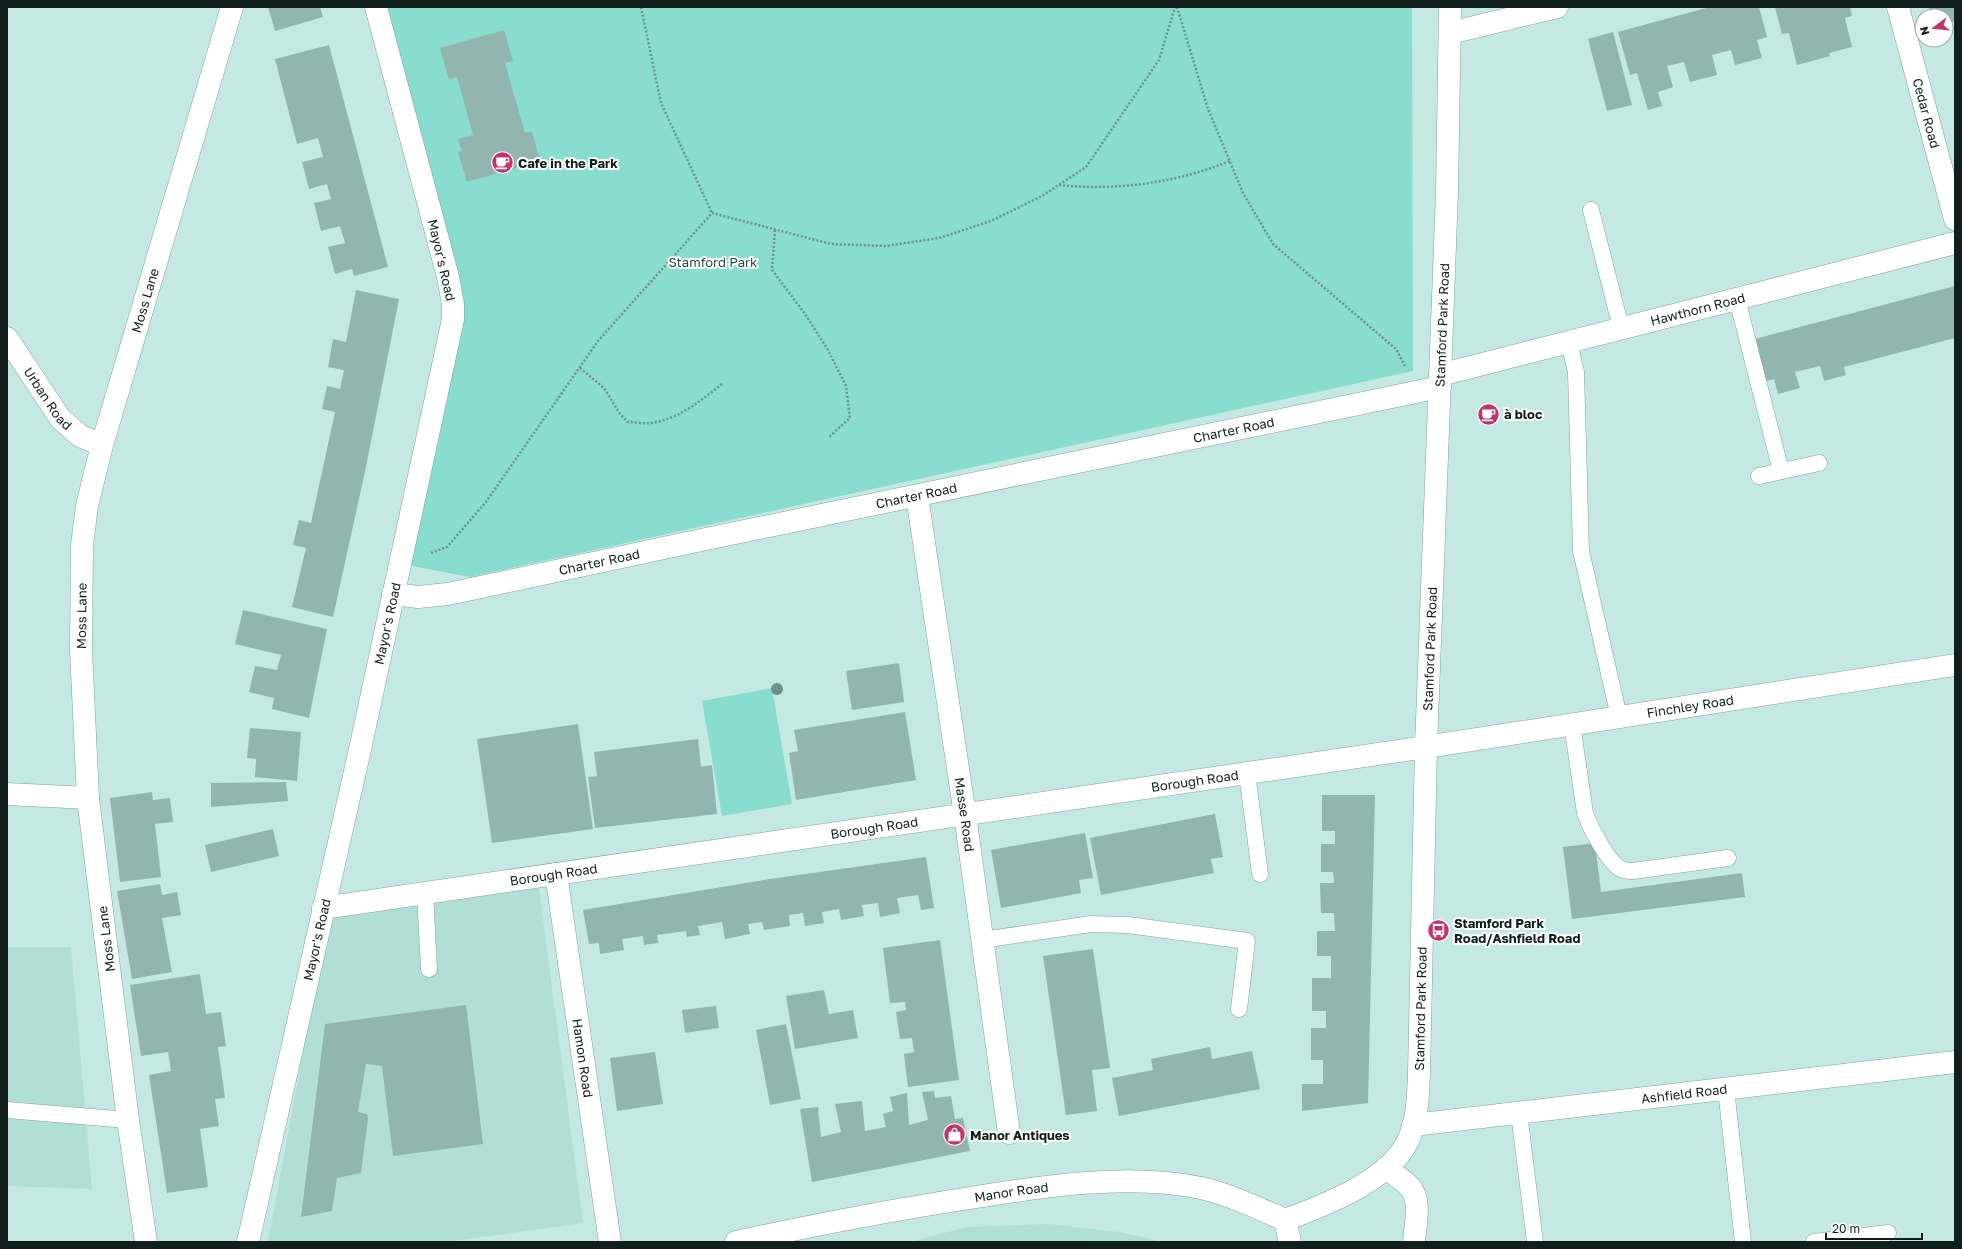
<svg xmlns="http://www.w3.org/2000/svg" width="1962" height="1249" font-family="'Golos Text',sans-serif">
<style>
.built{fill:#b1dfd6}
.green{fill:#88ddce}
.building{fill:#92b6af}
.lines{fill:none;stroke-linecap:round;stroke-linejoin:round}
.lane-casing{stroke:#7fa39c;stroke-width:17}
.street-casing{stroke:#7fa39c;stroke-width:23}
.secondary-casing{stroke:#7fa39c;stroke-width:23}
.primary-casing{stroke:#7fa39c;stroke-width:23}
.path{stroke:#75908b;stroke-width:2.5;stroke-dasharray:2 2;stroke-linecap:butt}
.lane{stroke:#fff;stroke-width:16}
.street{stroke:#fff;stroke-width:22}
.secondary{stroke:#fff;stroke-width:22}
.primary{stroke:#fff;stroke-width:22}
.tree{fill:#6b938d}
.labels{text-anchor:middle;stroke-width:4;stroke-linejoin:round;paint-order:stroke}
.street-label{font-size:13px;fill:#101f1c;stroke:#fff}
.poi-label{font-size:13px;font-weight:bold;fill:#101f1c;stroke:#fff;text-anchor:start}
.park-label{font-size:13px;fill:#234d47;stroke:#fff}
</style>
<rect width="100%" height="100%" fill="#c4e9e2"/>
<g class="built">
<polygon points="539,888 583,1223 447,1242 268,1242 328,916"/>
<polygon points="7,947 71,947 92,1189 7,1186"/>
<polygon points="1049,1224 1119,1232 1163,1242 909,1242 967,1227"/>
</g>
<g class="green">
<polygon points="386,7 1412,7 1413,371 470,577 407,565 456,275 426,150"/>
<polygon points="772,688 792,804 722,816 702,701"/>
</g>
<g class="building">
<polygon points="268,7 320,7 323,17 275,31"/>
<polygon points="1710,7 1759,7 1767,37 1757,40 1762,58 1735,65 1731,50 1712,55 1717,75 1690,82 1684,62 1667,66 1673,87 1658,92 1662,106 1648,110 1637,73 1630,75 1618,32"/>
<polygon points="1775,7 1850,7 1852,16 1845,18 1852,47 1829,53 1830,56 1797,65 1789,33 1782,34"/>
<polygon points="1929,7 1955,7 1955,21 1946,24 1946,16 1931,16"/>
<polygon points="504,30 513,61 505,63 525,133 532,131 540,161 467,182 458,152 462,151 458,139 473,135 457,77 449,80 440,48"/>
<polygon points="1613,32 1632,105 1607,111 1588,39"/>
<polygon points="329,45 388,267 354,276 352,269 335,274 328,247 345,243 340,226 321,231 314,203 331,199 327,184 309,189 302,162 323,157 318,138 297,144 275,59"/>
<polygon points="1955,286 1955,338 1844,367 1846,375 1824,381 1820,366 1795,372 1800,388 1778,394 1774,379 1763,382 1751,340"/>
<polygon points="356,290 399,299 366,467 333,617 292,607 306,548 293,545 299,520 311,523 335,412 322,409 327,386 340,389 344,370 328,367 333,339 346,342"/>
<polygon points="243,610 327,629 309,718 272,709 274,698 249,692 255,666 277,670 281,655 235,644"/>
<polygon points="899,663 904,702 852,710 846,671"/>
<polygon points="905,712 916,780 796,800 789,753 798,751 794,730"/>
<polygon points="578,724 593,829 492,843 477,739"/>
<polygon points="250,728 301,732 297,781 255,777 256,759 247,758"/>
<polygon points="698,739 701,767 712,765 717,814 595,828 588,777 597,776 594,752"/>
<polygon points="286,782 288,801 211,807 211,783"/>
<polygon points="152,792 153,800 170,798 173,822 155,824 161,877 120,882 110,798"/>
<polygon points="1322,795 1375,795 1368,1103 1302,1111 1302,1084 1323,1084 1323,1060 1311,1060 1311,1028 1326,1028 1326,1011 1312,1011 1312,978 1331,978 1331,956 1317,956 1317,931 1335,931 1334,913 1321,913 1320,883 1334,883 1333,872 1321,872 1321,844 1335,844 1335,831 1322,831"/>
<polygon points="1215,814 1223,857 1211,859 1214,873 1101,895 1090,838"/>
<polygon points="273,829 279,856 211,872 205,845"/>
<polygon points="1085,833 1093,878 1079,880 1081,893 1001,908 991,850"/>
<polygon points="1595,843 1601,892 1742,873 1745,897 1572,919 1563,847"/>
<polygon points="926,857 934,908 921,910 918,895 897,898 900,913 880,917 878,903 862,905 864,916 841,920 839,909 822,912 824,923 805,926 803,913 789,915 790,926 764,930 762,922 748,924 750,934 725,939 722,922 698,926 700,935 687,937 686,931 657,935 658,943 644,945 643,936 622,939 624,950 600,954 599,943 589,944 583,910 770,879"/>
<polygon points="160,884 162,895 177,892 181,915 162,918 172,972 132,979 117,891"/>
<polygon points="940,940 959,1080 908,1087 904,1054 914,1052 912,1038 900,1039 896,1012 906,1010 905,1002 890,1003 883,948"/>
<polygon points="1093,949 1110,1068 1092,1070 1097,1111 1066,1115 1043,956"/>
<polygon points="200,974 206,1014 221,1012 226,1046 218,1047 225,1098 215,1099 219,1126 200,1129 208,1187 167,1193 149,1075 171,1071 168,1052 141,1056 130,985"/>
<polygon points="824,990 829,1014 853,1010 858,1038 795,1049 786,996"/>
<polygon points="466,1005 483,1144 393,1156 382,1066 366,1064 358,1112 367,1114 368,1119 361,1173 337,1178 332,1211 301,1217 325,1024"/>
<polygon points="716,1006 719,1028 685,1033 682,1010"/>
<polygon points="786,1024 801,1099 770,1105 756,1030"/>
<polygon points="1210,1047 1212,1059 1252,1051 1260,1089 1119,1116 1112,1078 1153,1070 1151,1059"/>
<polygon points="655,1052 663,1104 617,1111 610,1058"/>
<polygon points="934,1091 935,1098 951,1096 955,1119 963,1118 970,1151 812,1182 800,1109 818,1107 821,1137 841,1132 835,1104 862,1101 865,1131 886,1127 883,1114 893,1111 890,1097 907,1093 909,1125 928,1120 922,1092"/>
</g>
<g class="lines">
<defs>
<g id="lane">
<polyline points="1591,210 1621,328"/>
<polyline points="1737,299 1781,471"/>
<polyline points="1569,342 1576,372 1581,551 1619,717"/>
<polyline points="1759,476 1819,463"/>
<path d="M1572,724l13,89c5,14 24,52 38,57 3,1 7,1 10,1l95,-13"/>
<polyline points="1247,773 1260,874"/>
<polyline points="425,893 429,969"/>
<polyline points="982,940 1091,924 1128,925 1247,941 1239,1009"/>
<polyline points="1726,1089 1743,1242"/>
<polyline points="7,1110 128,1120"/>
<polyline points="1519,1113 1535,1242"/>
<polyline points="1814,1242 1888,1233"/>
</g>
<g id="street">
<path id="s1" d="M1898,7l57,212"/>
<polyline points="1450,33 1557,7"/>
<path id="s2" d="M7,338l53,80 20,18 22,9"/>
<path id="s3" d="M1440,375l515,-132"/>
<path id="s4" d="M917,496l48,319 44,318"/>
<path id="s5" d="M393,594l25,3 30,-3 258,-55 734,-152"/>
<polyline points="7,794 88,798"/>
<path id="s6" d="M556,874l54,368"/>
<path id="s7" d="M323,908l1103,-161 529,-82"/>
<path d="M1386,1168c7,6 18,12 24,19 12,14 5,39 4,55"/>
<path id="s8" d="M248,1242l111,-488 94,-435v-15l-5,-27 -72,-270"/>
</g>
<g id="secondary">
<path id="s9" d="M1413,1125l542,-63"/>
<path id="s10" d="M1285,1220c38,-14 97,-37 119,-72 14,-23 14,-50 15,-75l7,-326 21,-555 3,-185"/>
<path id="s11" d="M146,1242l-18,-122 -40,-322 -7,-148 1,-105 5,-39 15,-61 130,-438"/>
</g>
<g id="primary">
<path id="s12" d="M736,1242c78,-17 156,-32 234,-44 73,-12 158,-25 231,-10 30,7 57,20 84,32l5,22"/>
</g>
</defs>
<use href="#lane" class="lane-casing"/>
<use href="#street" class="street-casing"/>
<use href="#secondary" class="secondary-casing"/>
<use href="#primary" class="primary-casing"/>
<g class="path">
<polyline points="641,7 661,103 712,213"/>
<polyline points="1177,7 1208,109 1243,193 1273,244 1396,349 1405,366"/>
<path d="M1059,185c58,6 117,-2 171,-24"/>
<polyline points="775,230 772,270 805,314 828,350 846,386 850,418 829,437"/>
<path d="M580,368l24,20 16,26 8,8c7,0 15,2 22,1 28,-3 52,-23 73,-40"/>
<polyline points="431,553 447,547 486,502 598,341 712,213 831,244 886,246 939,238 991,221 1042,196 1086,167 1159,60 1175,7"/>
</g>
<use href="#lane" class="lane"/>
<use href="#street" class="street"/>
<use href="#secondary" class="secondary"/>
<use href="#primary" class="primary"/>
</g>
<circle class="tree" cx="777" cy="689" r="6"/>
<defs>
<symbol id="cafe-disc" viewBox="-11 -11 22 22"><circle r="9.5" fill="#c0346a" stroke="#fff"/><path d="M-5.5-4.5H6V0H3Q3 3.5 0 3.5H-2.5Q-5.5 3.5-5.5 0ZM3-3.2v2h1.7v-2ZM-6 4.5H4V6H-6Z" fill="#fff"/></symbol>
<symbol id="bus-disc" viewBox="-11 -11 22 22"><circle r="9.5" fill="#c0346a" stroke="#fff"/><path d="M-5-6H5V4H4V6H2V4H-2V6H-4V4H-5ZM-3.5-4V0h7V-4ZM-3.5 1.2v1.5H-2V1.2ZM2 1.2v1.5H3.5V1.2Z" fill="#fff"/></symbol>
<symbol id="shop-disc" viewBox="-11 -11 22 22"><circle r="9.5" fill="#c0346a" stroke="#fff"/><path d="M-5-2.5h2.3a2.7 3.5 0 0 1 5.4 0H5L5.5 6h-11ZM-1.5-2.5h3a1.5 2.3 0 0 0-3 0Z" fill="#fff"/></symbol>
</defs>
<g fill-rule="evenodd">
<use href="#cafe-disc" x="490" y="150" width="25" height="25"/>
<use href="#cafe-disc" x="1476" y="402" width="25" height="25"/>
<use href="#bus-disc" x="1426" y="918" width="25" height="25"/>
<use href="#shop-disc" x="942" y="1122" width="25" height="25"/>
</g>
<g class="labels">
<g class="street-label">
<text dy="5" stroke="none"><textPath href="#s1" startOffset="110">Cedar Road</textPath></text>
<text transform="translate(442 260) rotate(77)" y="5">Mayor's Road</text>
<text dy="5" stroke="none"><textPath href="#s11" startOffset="954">Moss Lane</textPath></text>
<text dy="5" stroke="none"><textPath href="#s3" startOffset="266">Hawthorn Road</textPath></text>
<text dy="5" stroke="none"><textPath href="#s10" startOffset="967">Stamford Park Road</textPath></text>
<text dy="5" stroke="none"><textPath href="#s2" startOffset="73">Urban Road</textPath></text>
<text dy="5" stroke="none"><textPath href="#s5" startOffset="858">Charter Road</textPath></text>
<text dy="5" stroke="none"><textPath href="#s5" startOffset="534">Charter Road</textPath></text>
<text dy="5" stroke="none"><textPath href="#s5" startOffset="210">Charter Road</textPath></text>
<text dy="5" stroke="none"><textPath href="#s11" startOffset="630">Moss Lane</textPath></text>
<text dy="5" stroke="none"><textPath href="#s8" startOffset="634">Mayor's Road</textPath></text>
<text dy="5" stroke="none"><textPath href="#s10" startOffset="643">Stamford Park Road</textPath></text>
<text dy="5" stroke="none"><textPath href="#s7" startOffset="1382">Finchley Road</textPath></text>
<text dy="5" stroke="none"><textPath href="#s7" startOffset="881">Borough Road</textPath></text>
<text dy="5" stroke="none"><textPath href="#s4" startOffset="322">Masse Road</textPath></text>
<text dy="5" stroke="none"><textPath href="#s7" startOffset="557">Borough Road</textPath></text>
<text dy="5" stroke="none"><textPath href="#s7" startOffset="233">Borough Road</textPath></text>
<text transform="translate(106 939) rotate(-97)" y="5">Moss Lane</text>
<text dy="5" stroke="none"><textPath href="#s8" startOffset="310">Mayor's Road</textPath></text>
<text dy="5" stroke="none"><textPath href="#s10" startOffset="283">Stamford Park Road</textPath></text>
<text dy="5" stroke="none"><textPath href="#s6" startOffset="186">Hamon Road</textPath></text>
<text dy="5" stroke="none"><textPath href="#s9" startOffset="273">Ashfield Road</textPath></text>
<text dy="5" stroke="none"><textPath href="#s12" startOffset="280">Manor Road</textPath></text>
</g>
<g class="poi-label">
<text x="518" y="168">Cafe in the Park</text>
<text x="1504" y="419">à bloc</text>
<text x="1454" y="928">Stamford Park<tspan x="1454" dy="15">Road/Ashfield Road</tspan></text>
<text x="970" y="1140">Manor Antiques</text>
</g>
<g class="park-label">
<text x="713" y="267">Stamford Park</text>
</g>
</g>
<rect width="1962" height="1249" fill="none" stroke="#101f1c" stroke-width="16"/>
<g transform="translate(1934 28) rotate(254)"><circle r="19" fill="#ffffff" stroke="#9fa5a4"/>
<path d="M0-3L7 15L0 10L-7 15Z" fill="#c0346a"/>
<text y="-6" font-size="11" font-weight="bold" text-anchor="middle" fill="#101f1c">N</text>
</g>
<path d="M1826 1233v6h96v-6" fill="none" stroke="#101f1c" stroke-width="2"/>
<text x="1832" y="1233" font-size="12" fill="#101f1c" stroke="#ffffff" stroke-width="3" paint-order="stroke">20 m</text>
</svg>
